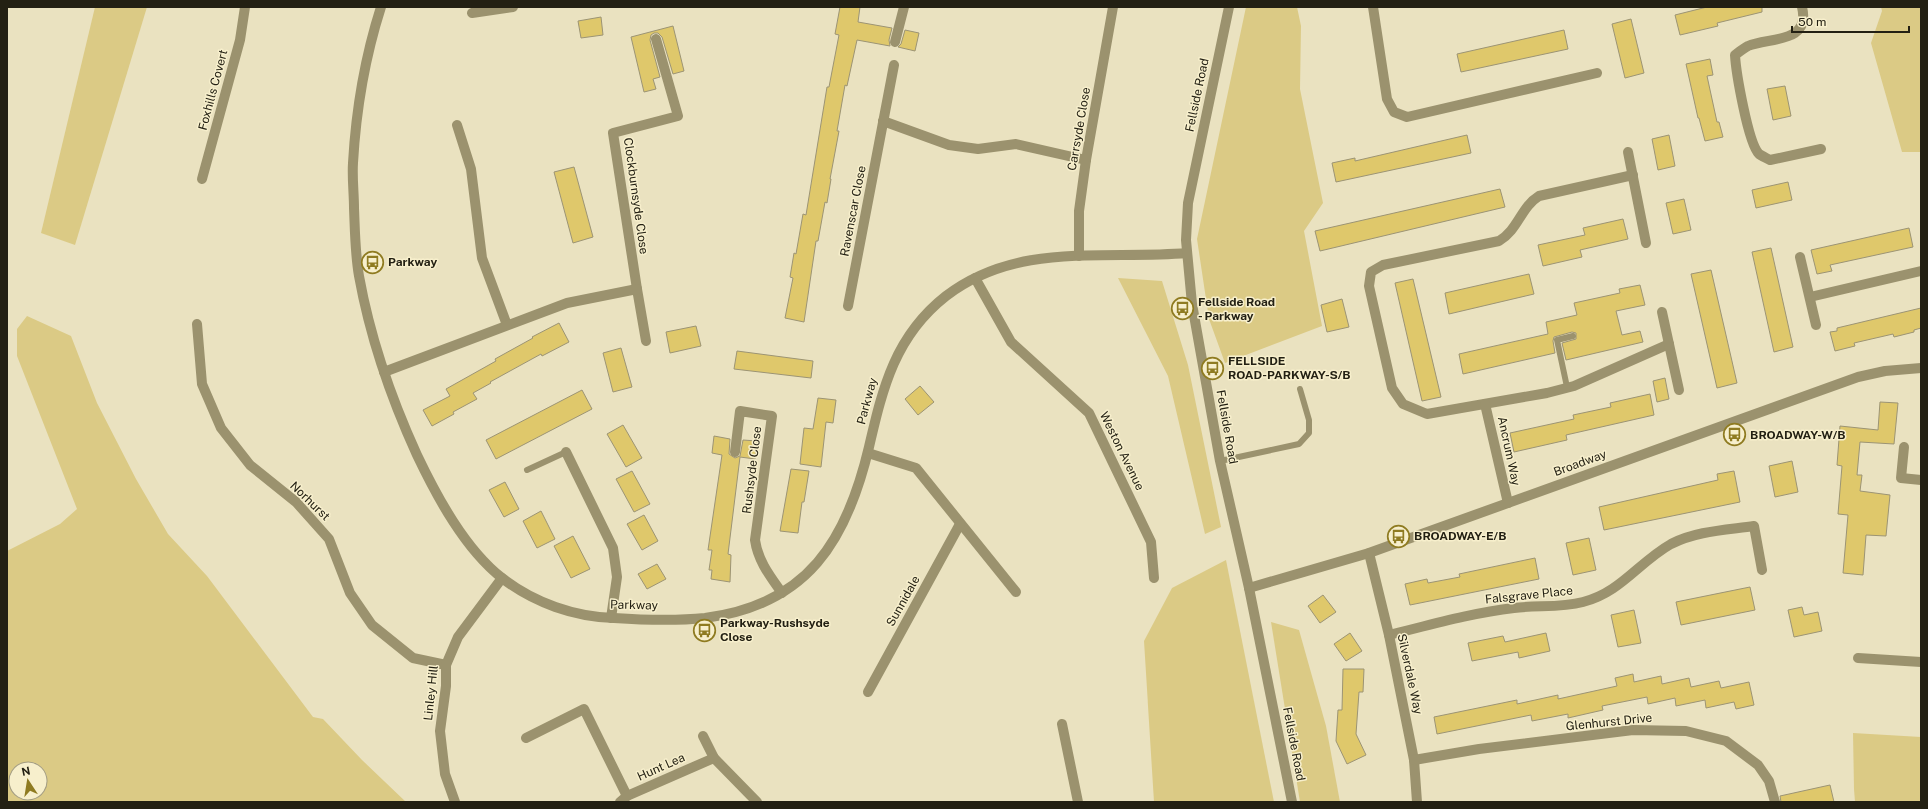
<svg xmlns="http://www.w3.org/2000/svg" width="1928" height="809" font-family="'Public Sans',sans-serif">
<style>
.green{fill:#dbca85;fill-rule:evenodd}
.building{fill:#dfc86b;stroke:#9c9474}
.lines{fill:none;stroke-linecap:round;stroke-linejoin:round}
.service{stroke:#9b926e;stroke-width:6}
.minor{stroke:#9b926e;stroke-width:10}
.tertiary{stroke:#9b926e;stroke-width:10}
.labels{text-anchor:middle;stroke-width:3;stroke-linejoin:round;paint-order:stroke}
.street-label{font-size:12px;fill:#232013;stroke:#f7efcc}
.poi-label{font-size:12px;font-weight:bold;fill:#232013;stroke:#f7efcc;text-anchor:start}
</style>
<rect width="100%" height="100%" fill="#eae2c0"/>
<g class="green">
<polygon points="95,7 147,7 75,245 41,233"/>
<polygon points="1246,7 1297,7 1301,26 1300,89 1323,203 1304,231 1322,326 1225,363 1209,319 1197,239"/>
<polygon points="1881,7 1921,7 1921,152 1902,152 1871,43 1882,11"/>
<polygon points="1118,278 1162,281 1188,365 1221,527 1205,534 1168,376"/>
<path d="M27,316l44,20 26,67 39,76 32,55 39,42 106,141 10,2 39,41 44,42h-399v-251l53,-27 17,-15 -60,-153v-27zM16,769h24v24h-24z"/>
<polygon points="1226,560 1274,802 1154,802 1144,641 1172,588"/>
<polygon points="1271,622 1299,630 1326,726 1340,802 1300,802"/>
<polygon points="1853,733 1921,737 1921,802 1855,802 1854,789"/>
</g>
<g class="building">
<polygon points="840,7 860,7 858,22 892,28 889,40 890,46 857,40 847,86 845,85 837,131 839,131 830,179 831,179 827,203 825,202 818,241 816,241 804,322 785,318 793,278 790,277 794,253 796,254 803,214 806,215 827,87 829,87 839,35 835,34"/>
<polygon points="1707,7 1762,7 1762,12 1717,23 1718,26 1680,35 1675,15"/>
<polygon points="601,17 603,35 581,38 578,21"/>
<polygon points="1631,19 1644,73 1625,78 1612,24"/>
<polygon points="673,26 684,71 673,74 662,37 658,33 654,33 651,35 650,40 660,77 653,79 656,89 644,92 631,37"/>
<polygon points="905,30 919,33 915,51 898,47 901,44"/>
<polygon points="1564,30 1568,49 1461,72 1457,54"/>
<polygon points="1710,59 1713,75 1707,76 1717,122 1719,122 1723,137 1705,141 1699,118 1698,118 1686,64"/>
<polygon points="1785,86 1791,116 1773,120 1767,89"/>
<polygon points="1467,135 1471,153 1336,182 1332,163 1355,158 1355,161"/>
<polygon points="1669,135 1675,166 1658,170 1652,139"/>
<polygon points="574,167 593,237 573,243 554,172"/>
<polygon points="1788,182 1792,200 1756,208 1752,190"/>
<polygon points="1500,189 1505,207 1320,251 1315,231"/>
<polygon points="1684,199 1691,230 1673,234 1666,203"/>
<polygon points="1623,219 1628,239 1580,250 1582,257 1543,266 1538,245 1585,235 1583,228"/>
<polygon points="1909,228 1913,247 1830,265 1832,271 1817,274 1811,250"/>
<polygon points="1771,248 1793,347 1774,352 1752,252"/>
<polygon points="1711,270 1737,383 1717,388 1691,274"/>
<polygon points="1529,274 1534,294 1449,314 1445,293"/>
<polygon points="1413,279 1441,397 1422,401 1395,283"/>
<polygon points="1640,285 1645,305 1616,311 1622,335 1640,331 1643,342 1566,360 1562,343 1576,339 1576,333 1572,332 1554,337 1553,341 1555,353 1463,374 1459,354 1548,334 1546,322 1577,315 1574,303 1620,293 1619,289"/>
<polygon points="1342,299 1349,327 1327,332 1321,305"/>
<polygon points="1921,308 1921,328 1914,330 1914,332 1894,337 1893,334 1854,343 1855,346 1835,351 1830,332 1837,331 1837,328"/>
<polygon points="559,323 569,342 542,356 541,354 490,382 491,383 473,393 477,399 453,412 454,414 432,426 423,410 450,396 446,389 496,361 495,359 533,338 532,337"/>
<polygon points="696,326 701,346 670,353 666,332"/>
<polygon points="621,348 632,387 613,392 603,353"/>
<polygon points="737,351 813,361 811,378 734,369"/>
<polygon points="1665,378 1669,399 1657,402 1653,381"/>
<polygon points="920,386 934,402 918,415 905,399"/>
<polygon points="582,390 592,409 496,459 486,440"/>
<polygon points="1650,394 1654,415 1566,435 1567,440 1514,452 1510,433 1574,419 1573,415 1611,407 1610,403"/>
<polygon points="818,398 836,400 833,423 826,422 821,467 800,464 804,428 813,429"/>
<polygon points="1880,402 1898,403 1894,444 1860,442 1857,475 1862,475 1860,491 1890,495 1886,536 1866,535 1863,575 1843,573 1848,515 1838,514 1842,466 1837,465 1840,426 1878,430"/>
<polygon points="623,425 642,458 626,467 607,434"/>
<polygon points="714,436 730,439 729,454 735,458 740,456 743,440 757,441 755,459 740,457 728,554 731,555 730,582 711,579 712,570 709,570 712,550 708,550 722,455 712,453"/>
<polygon points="1792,461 1798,492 1775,497 1769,466"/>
<polygon points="791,469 809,471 804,502 802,502 798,533 780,531"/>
<polygon points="632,471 650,504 634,512 616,479"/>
<polygon points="1734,471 1740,502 1604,530 1599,507 1718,480 1717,474"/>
<polygon points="505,482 519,509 504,517 489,490"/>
<polygon points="541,511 555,539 537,548 523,521"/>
<polygon points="644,515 658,541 642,550 627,524"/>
<polygon points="573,536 590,569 571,578 554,546"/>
<polygon points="1589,538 1596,570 1573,575 1566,543"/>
<polygon points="1535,558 1539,579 1410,605 1405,584 1427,579 1428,583 1460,577 1459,574"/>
<polygon points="657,564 666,579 647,589 638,574"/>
<polygon points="1750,587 1755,610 1681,625 1676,602"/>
<polygon points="1323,595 1336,612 1320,623 1308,606"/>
<polygon points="1802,607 1804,615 1818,612 1822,631 1794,637 1788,610"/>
<polygon points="1634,610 1641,643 1618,647 1611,615"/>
<polygon points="1350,633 1362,651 1346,661 1334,644"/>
<polygon points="1546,633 1550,651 1519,658 1518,652 1472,661 1468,643 1503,636 1505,642"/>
<polygon points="1343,669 1364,669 1363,692 1359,692 1356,734 1366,755 1347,764 1336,741 1338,710 1342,710"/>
<polygon points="1633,674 1634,682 1661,676 1662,684 1689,678 1691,687 1719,681 1721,688 1749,682 1754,705 1736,709 1734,702 1706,708 1705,700 1676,706 1675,698 1648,704 1647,697 1602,706 1603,710 1568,718 1568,714 1532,721 1531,715 1437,734 1434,717 1517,700 1517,704 1558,695 1558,699 1617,686 1615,678"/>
<polygon points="1830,785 1834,802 1781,802 1780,796"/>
</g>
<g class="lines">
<g class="service">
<polyline points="1567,387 1557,340 1573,336"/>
<polyline points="1220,461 1299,444 1309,433 1309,420 1300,389"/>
<polyline points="527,470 566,452"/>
</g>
<g class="minor">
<path d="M381,7c-16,50 -25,103 -28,156 -1,15 1,30 1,45 1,23 1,45 5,68 11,61 32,122 58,179 20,42 48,94 85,123 32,25 73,39 112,40 30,2 62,3 91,0 103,-13 142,-78 164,-171 14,-60 26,-111 77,-151 72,-55 158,-36 241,-43"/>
<polyline points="1373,7 1387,99 1394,112 1407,117 1597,73"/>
<path d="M1802,7c9,37 -33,30 -54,39 -4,2 -9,6 -13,9 1,17 13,88 24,99 3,2 7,4 11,6l51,-11"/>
<polyline points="472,13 513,7"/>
<polyline points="895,42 904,7"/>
<polyline points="883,121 949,145 978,149 1016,144 1086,160"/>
<polyline points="457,125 471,169 482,258 507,325"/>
<polyline points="1628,152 1646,243"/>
<path d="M1633,175l-94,21c-18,11 -21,34 -40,45l-116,24 -12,7 -2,14 23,102 11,16 24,10 120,-21 27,-7 95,-42"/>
<polyline points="202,179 240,40 245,7"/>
<polyline points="1079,256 1079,211 1086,160 1113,7"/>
<polyline points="1800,257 1816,325"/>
<polyline points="975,278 1011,342 1089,413 1151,542 1154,578"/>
<polyline points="1810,297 1921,271"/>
<polyline points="848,306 894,65"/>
<polyline points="1662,312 1679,390"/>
<polyline points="197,324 202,384 221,428 250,465 296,502 329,539 350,593 372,625 413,658 446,665"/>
<polyline points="646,341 637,289 613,133 678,116 656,39"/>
<polyline points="384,372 567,303 637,289"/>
<polyline points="1485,404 1508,503"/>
<polyline points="1904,447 1901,478 1921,480"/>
<polyline points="566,452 613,548 617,577 611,618"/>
<path d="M735,452l5,-41 32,5 -17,124c3,21 15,36 27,53"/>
<polyline points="868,453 916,468 1016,592"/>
<polyline points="1369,553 1389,635 1414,760 1417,802"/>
<path d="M1389,635c41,-10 82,-22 125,-27 23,-3 46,0 69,-6 37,-9 56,-40 88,-58 25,-13 55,-14 83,-18l8,44"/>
<polyline points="1858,658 1921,662"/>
<polyline points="868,692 960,524"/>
<polyline points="1062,724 1078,802"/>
<polyline points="703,736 714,758 757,802"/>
<polyline points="526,738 584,709 627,796"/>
<polyline points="1414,760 1479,749 1633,730 1686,731 1726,741 1758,765 1769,781 1775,802"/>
<polyline points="455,802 445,774 440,731 446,686 446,665 458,637 502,578"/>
<polyline points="620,802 627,796 714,758"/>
</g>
<g class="tertiary">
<polyline points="1229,7 1188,203 1186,240 1192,304 1220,461 1249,588 1292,802"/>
<polyline points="1249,588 1369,553 1858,377 1885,371 1921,368"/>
</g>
</g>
<defs>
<symbol id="bus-ring" viewBox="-11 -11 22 22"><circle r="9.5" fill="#f7efcc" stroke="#8f7b21" stroke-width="1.5"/><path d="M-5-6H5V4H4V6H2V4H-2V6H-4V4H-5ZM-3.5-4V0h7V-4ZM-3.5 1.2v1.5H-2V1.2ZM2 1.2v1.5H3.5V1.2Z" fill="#8f7b21"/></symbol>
</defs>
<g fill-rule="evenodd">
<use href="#bus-ring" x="360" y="250" width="25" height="25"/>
<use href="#bus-ring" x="1170" y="296" width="25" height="25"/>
<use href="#bus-ring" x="1200" y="356" width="25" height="25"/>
<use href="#bus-ring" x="1722" y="422" width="25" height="25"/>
<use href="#bus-ring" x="1386" y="524" width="25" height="25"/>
<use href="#bus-ring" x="692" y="618" width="25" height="25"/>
</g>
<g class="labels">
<g class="street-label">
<text transform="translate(213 90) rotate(-75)" y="4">Foxhills Covert</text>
<text transform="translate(1197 95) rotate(-78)" y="4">Fellside Road</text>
<text transform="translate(1079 129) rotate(-80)" y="4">Carrsyde Close</text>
<text transform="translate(636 196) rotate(82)" y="4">Clockburnsyde Close</text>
<text transform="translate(853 211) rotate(-79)" y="4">Ravenscar Close</text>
<text transform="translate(867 401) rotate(-75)" y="4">Parkway</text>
<text transform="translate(1227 427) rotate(80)" y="4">Fellside Road</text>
<text transform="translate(1122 451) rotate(64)" y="4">Weston Avenue</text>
<text transform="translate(1509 451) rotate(78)" y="4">Ancrum Way</text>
<text transform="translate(1580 463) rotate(-20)" y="4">Broadway</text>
<text transform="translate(752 470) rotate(-83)" y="4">Rushsyde Close</text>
<text transform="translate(310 501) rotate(44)" y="4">Norhurst</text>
<text transform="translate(1529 595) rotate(-6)" y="4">Falsgrave Place</text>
<text transform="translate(903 601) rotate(-61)" y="4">Sunnidale</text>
<text transform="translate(634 605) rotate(1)" y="4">Parkway</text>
<text transform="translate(1410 674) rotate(78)" y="4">Silverdale Way</text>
<text transform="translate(431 693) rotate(-84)" y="4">Linley Hill</text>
<text transform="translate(1609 722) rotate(-6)" y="4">Glenhurst Drive</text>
<text transform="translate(1294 744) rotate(79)" y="4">Fellside Road</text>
<text transform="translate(661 767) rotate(-24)" y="4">Hunt Lea</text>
</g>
<g class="poi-label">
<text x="388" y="266">Parkway</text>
<text x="1198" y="306">Fellside Road<tspan x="1198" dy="14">- Parkway</tspan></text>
<text x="1228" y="365">FELLSIDE<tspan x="1228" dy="14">ROAD-PARKWAY-S/B</tspan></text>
<text x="1750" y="439">BROADWAY-W/B</text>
<text x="1414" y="540">BROADWAY-E/B</text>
<text x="720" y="627">Parkway-Rushsyde<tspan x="720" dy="14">Close</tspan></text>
</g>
</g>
<rect width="1928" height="809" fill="none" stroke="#232013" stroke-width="16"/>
<g transform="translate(28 781) rotate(348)"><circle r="19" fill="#f7efcc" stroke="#a29c82"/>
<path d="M0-3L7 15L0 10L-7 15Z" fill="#8f7b21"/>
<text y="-6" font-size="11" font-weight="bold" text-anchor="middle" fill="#232013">N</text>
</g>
<path d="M1792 26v6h117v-6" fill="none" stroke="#232013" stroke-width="2"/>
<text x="1798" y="26" font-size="12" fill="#232013" stroke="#f7efcc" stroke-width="3" paint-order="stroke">50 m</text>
</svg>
